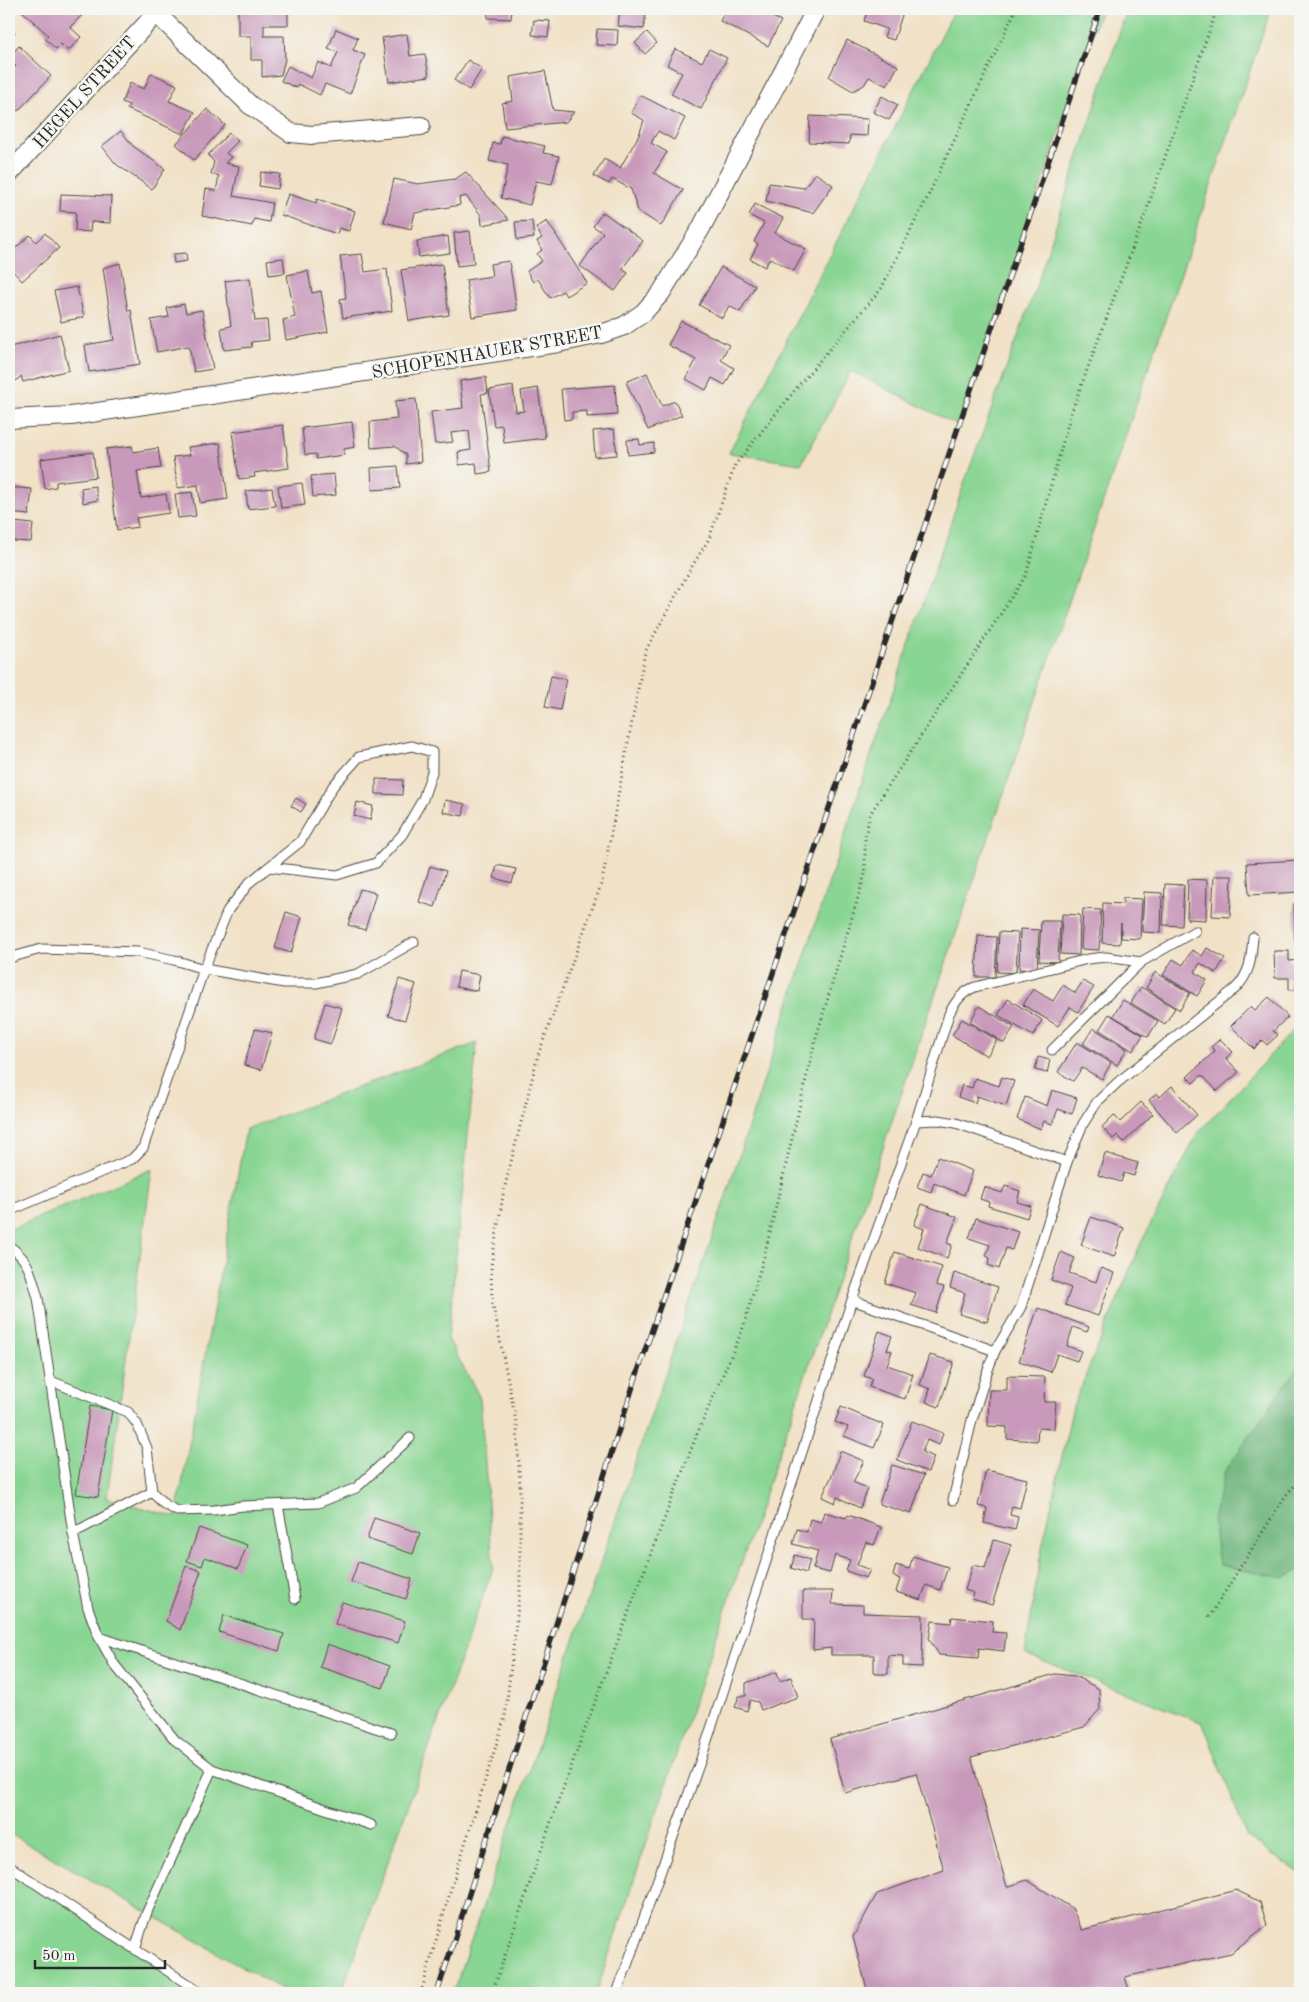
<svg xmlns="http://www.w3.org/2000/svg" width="1309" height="2002" font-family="'Old Standard TT',serif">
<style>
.green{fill:#89d593;stroke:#5a805f}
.forest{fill:#6eb67d;stroke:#4c7054}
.building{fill:#c899ba}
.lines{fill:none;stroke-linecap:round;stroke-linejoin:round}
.lane-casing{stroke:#494642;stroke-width:11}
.street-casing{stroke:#494642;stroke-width:20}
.path{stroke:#494642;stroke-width:3;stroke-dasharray:1 4;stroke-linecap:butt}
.lane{stroke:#fff;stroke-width:9}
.street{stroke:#fff;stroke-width:18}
.rail-casing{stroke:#2b2b2b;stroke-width:5.5}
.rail{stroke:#f6f6f2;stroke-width:4;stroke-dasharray:11;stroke-linecap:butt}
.labels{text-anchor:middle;stroke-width:5;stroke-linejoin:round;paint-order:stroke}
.street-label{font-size:18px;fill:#2b2b2b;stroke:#f6f6f2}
</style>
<rect width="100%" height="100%" fill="#f6f6f2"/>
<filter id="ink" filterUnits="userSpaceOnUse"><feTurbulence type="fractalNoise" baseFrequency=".02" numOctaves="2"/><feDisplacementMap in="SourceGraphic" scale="10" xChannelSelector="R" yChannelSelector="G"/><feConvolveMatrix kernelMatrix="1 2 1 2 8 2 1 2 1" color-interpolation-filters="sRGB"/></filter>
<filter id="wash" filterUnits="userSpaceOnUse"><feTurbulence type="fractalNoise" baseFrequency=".0096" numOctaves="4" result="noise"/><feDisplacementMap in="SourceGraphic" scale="20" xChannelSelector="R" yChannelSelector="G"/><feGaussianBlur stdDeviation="1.12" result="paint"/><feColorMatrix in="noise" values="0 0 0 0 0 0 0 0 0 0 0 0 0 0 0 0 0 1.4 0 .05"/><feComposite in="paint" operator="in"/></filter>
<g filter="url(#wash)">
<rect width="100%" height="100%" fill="#f1e1c6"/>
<g class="green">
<polygon points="955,9 1101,9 959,426 851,371 801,464 729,453"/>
<polygon points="1127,9 1271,9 677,1752 596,1993 453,1993 715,1229 861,785 965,481 1035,290"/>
<polygon points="1300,1023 1300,1362 1294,1373 1283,1578 1300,1570 1300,1873 1247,1837 1203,1723 1025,1654 1041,1552 1073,1406 1140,1245 1198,1133"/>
<polygon points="477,1043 448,1339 480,1398 493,1568 341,1993 288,1993 9,1833 9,1230 152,1169 107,1498 176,1517 246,1129"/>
<polygon points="9,1866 201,1993 9,1993"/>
</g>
<polygon class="forest" points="1300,1362 1300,1570 1283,1578 1219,1565 1213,1519 1225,1471 1294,1373"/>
<g id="blocks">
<g class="building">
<polygon points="20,9 85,9 87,10 70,27 81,37 68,51 61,44 56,49 45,39 48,35"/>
<polygon points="238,9 288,9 288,25 264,25 264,36 284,36 285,59 281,75 262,77 262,60 251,60 251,36 238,36"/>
<polygon points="428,9 450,9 450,12 427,11"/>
<polygon points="488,9 512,9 511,19 488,18"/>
<polygon points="620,9 646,9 644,29 618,26"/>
<polygon points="726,9 765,9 763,12 781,21 768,46 720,21"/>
<polygon points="868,9 904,9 894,40 884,37 887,29 864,21"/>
<polygon points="534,20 550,21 548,37 532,35"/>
<polygon points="9,27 15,33 9,39"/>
<polygon points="336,29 358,38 353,50 365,55 350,94 325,84 320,95 298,84 297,88 281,81 288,66 311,78 318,62 331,68 338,52 328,49"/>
<polygon points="597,29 618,30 617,46 596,45"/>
<polygon points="647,32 657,43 645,54 635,43"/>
<polygon points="407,34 410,56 425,54 429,76 389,82 382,38"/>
<polygon points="847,40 898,66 887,86 869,77 864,85 853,91 829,77"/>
<polygon points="19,46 51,76 18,111 9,103 9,83 11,81 9,79 9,73 16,66 9,60 9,57"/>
<polygon points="675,49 702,62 709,49 727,58 701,109 671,94 682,73 667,65"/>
<polygon points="468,60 482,69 469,90 454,80"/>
<polygon points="545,71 553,110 574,112 566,122 505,128 502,103 513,101 510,77"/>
<polygon points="151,73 177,85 169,101 195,112 183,134 127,109 129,105 122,102 130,83 144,89"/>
<polygon points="640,95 685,118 674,140 658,131 651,143 667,152 654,173 683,190 661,226 638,211 631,189 612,179 609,184 594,176 604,159 620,168 639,135 644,120 631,113"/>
<polygon points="882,96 898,105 889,120 873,112"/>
<polygon points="207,109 225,125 194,160 176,144"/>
<polygon points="810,116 868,119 867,136 850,135 849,144 809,142"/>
<polygon points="121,131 133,146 165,169 152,189 116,164 102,146"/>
<polygon points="229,133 238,141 226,153 231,157 225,163 239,166 233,196 272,203 269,222 254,219 252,226 202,216 206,189 216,191 219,176 211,174 214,162 208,155"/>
<polygon points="502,136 545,146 543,153 559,156 552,184 536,181 530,205 501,198 508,165 489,161 493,143 500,144"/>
<polygon points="261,172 280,174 278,189 259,186"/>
<polygon points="466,172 509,220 482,225 481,215 466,196 459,198 460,205 415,213 411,229 384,222 394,179 418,184 455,179"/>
<polygon points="815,173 833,185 813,213 766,201 769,183 804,188"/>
<polygon points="61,194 111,196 110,223 91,222 90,232 75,231 76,212 60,211"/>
<polygon points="288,194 316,203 317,199 355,211 349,231 339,228 337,234 281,215"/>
<polygon points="755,204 783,218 775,233 806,249 794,271 770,258 765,267 750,259 758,244 754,242 764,223 749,215"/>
<polygon points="603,212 643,241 622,269 628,273 615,291 580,266 603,233 593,226"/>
<polygon points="532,221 534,238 517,240 515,222"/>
<polygon points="547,221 587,283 566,296 563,291 550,298 538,279 533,282 527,271 542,261 537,254 542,250 537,241 542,238 536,228"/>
<polygon points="470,231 474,264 457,266 454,233"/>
<polygon points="45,233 59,248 22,281 9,267 9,254 30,235 36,242"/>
<polygon points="448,236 450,253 419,257 417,241"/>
<polygon points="186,253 187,261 174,263 173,254"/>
<polygon points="362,254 365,272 387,269 392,311 343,318 340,299 346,298 340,256"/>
<polygon points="283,258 285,273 269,275 267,260"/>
<polygon points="509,261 517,310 472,317 466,280 492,276 490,264"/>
<polygon points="120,263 128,311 131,310 140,364 89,372 85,345 114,340 103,268"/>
<polygon points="442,264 449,315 409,321 401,270"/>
<polygon points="721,267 755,286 740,312 729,306 722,318 699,305"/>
<polygon points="308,271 312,293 321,291 328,332 286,340 283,320 295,317 287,275"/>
<polygon points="250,278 255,321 267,320 269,340 251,342 252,347 224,350 221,328 231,326 225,281"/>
<polygon points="77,287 84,317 61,322 54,291"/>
<polygon points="9,301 14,306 9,311"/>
<polygon points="184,304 186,313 202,310 213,369 194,372 189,346 157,352 151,320 169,317 167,308"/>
<polygon points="681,321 729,345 721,360 734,368 725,385 712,378 706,390 686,379 696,360 668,345"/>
<polygon points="60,334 69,370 23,382 21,376 9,388 10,347"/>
<polygon points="647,373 662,406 675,401 682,415 648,430 626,382"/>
<polygon points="486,377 488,393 481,394 491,472 477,474 476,463 459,465 458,452 471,450 469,431 451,433 453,442 435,444 431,412 463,408 460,381"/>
<polygon points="615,385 617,415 587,417 587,411 572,412 572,419 564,420 561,389"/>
<polygon points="513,386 516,412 524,411 521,391 538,388 545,438 504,443 502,425 494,426 489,390"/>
<polygon points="416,399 421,462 406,464 406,455 395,446 371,448 370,422 397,419 395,401"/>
<polygon points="352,422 355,447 344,449 344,455 316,459 316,454 305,455 302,428"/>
<polygon points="283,425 289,468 254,473 255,477 239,479 232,432"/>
<polygon points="614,429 617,455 595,457 593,431"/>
<polygon points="639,439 640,445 654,443 654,452 628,455 627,440"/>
<polygon points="220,443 228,499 200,503 198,485 178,488 173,457 190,455 188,447"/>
<polygon points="132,446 133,452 158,448 161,468 137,471 141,498 166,494 169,513 136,518 138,527 117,530 106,449"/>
<polygon points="93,452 96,477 56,482 56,487 45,489 41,459"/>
<polygon points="398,466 400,488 372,490 371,468"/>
<polygon points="334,474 336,495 313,497 311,476"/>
<polygon points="302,483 305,505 281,508 278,486"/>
<polygon points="95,486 98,500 83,503 81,488"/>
<polygon points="9,487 32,489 29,515 9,513"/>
<polygon points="272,488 275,506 248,509 246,491"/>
<polygon points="192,492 196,516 178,518 175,494"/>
<polygon points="14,522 33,524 31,542 13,541"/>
<polygon points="551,676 566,679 560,710 545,707"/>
<polygon points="376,779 403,780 402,795 376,794"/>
<polygon points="296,798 306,804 301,812 291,806"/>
<polygon points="445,800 465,804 463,816 443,812"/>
<polygon points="357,802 373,806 370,820 354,816"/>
<polygon points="1300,860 1300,892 1249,895 1247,863"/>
<polygon points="497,865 516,869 512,883 494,878"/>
<polygon points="430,866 446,871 435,907 419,902"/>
<polygon points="1214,876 1232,876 1230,917 1212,916"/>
<polygon points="1188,879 1207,880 1206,920 1187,919"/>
<polygon points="1165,884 1184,885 1182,926 1163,925"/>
<polygon points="360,889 376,893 365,930 348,925"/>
<polygon points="1144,892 1162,893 1161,933 1142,932"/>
<polygon points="1123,898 1142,899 1140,939 1121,938 1121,923 1120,944 1102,943 1103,903 1123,904"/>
<polygon points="1294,903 1300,903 1300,940 1295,941"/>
<polygon points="1083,909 1101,910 1099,950 1081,949"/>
<polygon points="286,912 302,917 291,953 275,948"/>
<polygon points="1062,914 1080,915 1079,955 1060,954"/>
<polygon points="1041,921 1060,921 1058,962 1039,961"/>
<polygon points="1020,929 1039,930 1037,970 1019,969"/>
<polygon points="999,932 1018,933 1016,973 997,972"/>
<polygon points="978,936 997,937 995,977 976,977"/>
<polygon points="1207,948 1225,958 1216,973 1200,963 1195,972 1207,980 1197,996 1163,975 1173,959 1183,965 1192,950 1202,956"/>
<polygon points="1274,951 1289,951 1289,961 1300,960 1300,990 1289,990 1289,978 1275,978"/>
<polygon points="459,971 480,975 477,991 456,987"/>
<polygon points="1155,972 1190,993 1180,1010 1146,988"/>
<polygon points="399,979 416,984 405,1020 388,1016"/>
<polygon points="1083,981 1094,987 1078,1012 1070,1007 1058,1026 1023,1005 1033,989 1053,1001 1063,985 1075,993"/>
<polygon points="1141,987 1175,1008 1165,1024 1131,1003"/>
<polygon points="1269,997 1288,1017 1273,1031 1278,1035 1267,1045 1263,1040 1254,1049 1231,1026 1251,1006 1255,1010"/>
<polygon points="1008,999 1042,1020 1033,1036 998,1015"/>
<polygon points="1123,1000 1158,1021 1148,1037 1113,1016"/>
<polygon points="325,1003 342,1008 331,1044 314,1039"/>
<polygon points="979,1006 1014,1027 1004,1043 970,1022"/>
<polygon points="1109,1014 1143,1035 1133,1051 1099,1030"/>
<polygon points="962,1019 997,1040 987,1056 952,1035"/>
<polygon points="1093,1028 1127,1049 1117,1065 1083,1044"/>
<polygon points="255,1029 272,1033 261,1070 244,1065"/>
<polygon points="1220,1039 1233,1052 1226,1058 1239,1072 1217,1091 1202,1075 1193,1083 1187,1077 1215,1051 1211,1047"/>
<polygon points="1077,1042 1111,1063 1102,1079 1082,1068 1073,1081 1058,1072"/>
<polygon points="1038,1057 1050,1060 1047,1073 1035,1070"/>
<polygon points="1002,1077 1014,1081 1006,1106 977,1096 975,1103 958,1097 962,1085 972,1088 975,1078 999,1086"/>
<polygon points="1172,1086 1197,1115 1177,1133 1149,1100 1157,1093 1160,1097"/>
<polygon points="1052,1090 1077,1098 1072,1114 1058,1109 1052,1124 1044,1121 1041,1129 1017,1119 1025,1097 1047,1106"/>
<polygon points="1141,1102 1153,1114 1124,1142 1117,1135 1113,1139 1102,1127 1114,1115 1120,1122"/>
<polygon points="1105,1153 1138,1163 1134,1176 1124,1173 1121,1182 1098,1175"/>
<polygon points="938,1157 973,1171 964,1195 934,1183 931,1192 917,1187 923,1172 931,1175"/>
<polygon points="1005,1186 1020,1191 1017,1202 1031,1206 1027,1218 988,1206 989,1202 980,1199 984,1187 1002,1193"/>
<polygon points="922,1204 957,1217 947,1243 952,1245 947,1258 918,1247 924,1229 914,1225"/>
<polygon points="1091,1217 1124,1228 1114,1257 1081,1245"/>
<polygon points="976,1218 1018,1232 1012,1250 1006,1248 999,1269 988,1265 990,1258 986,1256 990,1245 969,1238"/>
<polygon points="895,1252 942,1267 936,1285 944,1287 936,1313 911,1305 916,1293 885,1283"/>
<polygon points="1061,1252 1075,1258 1069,1273 1096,1282 1101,1268 1114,1273 1098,1316 1065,1305 1071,1288 1051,1280"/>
<polygon points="954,1273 998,1287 987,1322 959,1314 965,1293 950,1288"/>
<polygon points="1038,1308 1089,1327 1087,1332 1073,1327 1067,1346 1081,1351 1077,1361 1057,1354 1051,1372 1019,1361"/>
<polygon points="879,1331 892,1336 887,1350 892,1351 887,1365 913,1374 905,1399 869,1387 872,1379 864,1376"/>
<polygon points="930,1355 954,1362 939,1407 926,1402 930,1389 920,1385"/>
<polygon points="1007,1376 1045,1377 1044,1402 1056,1402 1054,1429 1038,1428 1037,1441 1007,1439 1007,1427 988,1426 989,1390 1007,1390"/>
<polygon points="90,1406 112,1410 98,1497 76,1494"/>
<polygon points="841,1407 884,1425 874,1448 844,1436 848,1427 835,1422"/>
<polygon points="912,1421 943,1433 939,1445 927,1440 922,1452 934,1457 928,1472 897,1460"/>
<polygon points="840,1451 864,1461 853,1482 868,1489 860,1508 837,1497 835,1503 822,1497 833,1473"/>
<polygon points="892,1465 924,1475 911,1514 879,1504"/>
<polygon points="986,1470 1027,1479 1020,1508 1012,1506 1010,1515 1018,1517 1015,1530 984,1523 987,1508 978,1506"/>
<polygon points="824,1512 846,1518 848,1515 881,1527 874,1545 866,1542 857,1565 870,1570 866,1578 846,1571 850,1560 835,1555 830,1573 813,1569 818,1551 793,1544 797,1529 807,1532 810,1519 821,1522"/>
<polygon points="374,1518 420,1533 413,1554 367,1539"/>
<polygon points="199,1528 247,1545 238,1569 205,1557 202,1566 187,1561"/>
<polygon points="994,1540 1011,1545 992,1605 972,1599 974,1593 965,1590 973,1565 985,1568"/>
<polygon points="795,1555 810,1560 806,1573 791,1568"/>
<polygon points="913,1556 948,1567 940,1590 926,1585 921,1600 896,1592 900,1579 893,1576 896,1565 909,1569"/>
<polygon points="358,1562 412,1579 406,1599 351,1582"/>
<polygon points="186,1566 201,1571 180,1630 166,1621"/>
<polygon points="803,1591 833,1591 832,1604 863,1605 863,1613 923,1615 922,1667 903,1666 903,1656 888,1655 888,1674 874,1674 874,1655 831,1655 831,1648 813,1650 814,1619 803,1619"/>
<polygon points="342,1602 405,1621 398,1643 335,1624"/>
<polygon points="224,1615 284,1634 279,1651 219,1632"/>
<polygon points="952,1617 993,1621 992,1632 1006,1633 1004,1651 979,1648 978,1658 939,1655 929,1639 932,1621 951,1623"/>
<polygon points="327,1644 390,1666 383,1688 320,1667"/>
<polygon points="777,1672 780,1681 791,1677 798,1697 761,1710 758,1702 750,1700 747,1711 735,1707 739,1696 746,1696 746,1683"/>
<polygon points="1055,1674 1075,1676 1099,1689 1100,1709 1084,1727 971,1757 1007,1887 1027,1880 1072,1908 1082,1930 1236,1890 1260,1902 1267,1925 1231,1953 1125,1977 1130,1993 868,1993 853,1937 877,1894 944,1870 916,1773 845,1793 830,1739"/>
</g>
</g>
</g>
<g filter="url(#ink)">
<use href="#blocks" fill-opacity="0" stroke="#494642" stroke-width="1"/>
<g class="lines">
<defs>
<g id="lane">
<polyline points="9,958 41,949 138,952 174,960 204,969 284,983 316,983 358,974 414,942"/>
<polyline points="1052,1050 1141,962"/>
<polyline points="916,1121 938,1120 956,1123 1067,1162"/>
<polyline points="9,1211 132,1159 143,1148 204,969 228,910 250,882 300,842 333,786 359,757 412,746 432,752 432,772 423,799 402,835 376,863 337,875 269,867"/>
<path d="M9,1246c21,14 22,29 29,52l35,235 15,75 11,29 15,27 61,76 37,29 159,56"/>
<polyline points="852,1300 995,1351"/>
<polyline points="51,1381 128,1412 137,1424 147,1448 152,1492 164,1504 177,1511 214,1510 243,1506 318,1503 356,1488 410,1438"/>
<path d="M953,1500l19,-80 14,-45 9,-24 26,-44 46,-145 16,-38 14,-22 20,-19 119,-95c15,-16 15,-30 17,-51"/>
<polyline points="278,1505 295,1599"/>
<polyline points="73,1533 152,1492"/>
<polyline points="99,1637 391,1733"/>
<polyline points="9,1866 201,1993"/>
<polyline points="135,1949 147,1912 212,1769"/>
<path d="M617,1993l83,-231 152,-462 64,-179 33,-107c6,-12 13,-22 26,-27l113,-28 18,-2 35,5 54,-31"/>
</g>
<g id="street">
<polyline points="156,13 250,105 291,133 312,135 421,126"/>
<polyline points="9,174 160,9"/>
<polyline points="9,419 71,416 558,343 601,334 624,326 643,313 661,293 700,230 816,9"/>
</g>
</defs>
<use href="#lane" class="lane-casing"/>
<use href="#street" class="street-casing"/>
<g class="path">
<polyline points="1209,1617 1286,1495 1300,1480"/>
<polyline points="421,1993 450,1892 505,1717 520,1590 520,1487 517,1426 492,1300 491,1266 504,1190 538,1055 602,882 645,652 691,568 709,539 735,465 799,385 881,289 928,196 1016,9"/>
<polyline points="492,1993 555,1810 633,1600 697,1434 742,1331 765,1253 815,1041 865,874 865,838 870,814 1026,575 1071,413 1143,220 1217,9"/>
</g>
<use href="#lane" class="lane"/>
<use href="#street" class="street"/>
<defs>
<polyline id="rail" points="437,1993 634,1383 1100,9"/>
</defs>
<use href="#rail" class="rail-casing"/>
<use href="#rail" class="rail"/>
</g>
</g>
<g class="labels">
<g class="street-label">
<text transform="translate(84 92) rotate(-48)" y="6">HEGEL STREET</text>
<text transform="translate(487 352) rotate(-10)" y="6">SCHOPENHAUER STREET</text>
</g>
</g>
<rect width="1309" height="2002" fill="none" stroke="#f6f6f2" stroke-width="30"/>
<path d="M35 1960v8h130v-8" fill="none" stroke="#2b2b2b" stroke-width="2.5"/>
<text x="42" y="1960" font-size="15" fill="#2b2b2b" stroke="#f6f6f2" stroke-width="4" paint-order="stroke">50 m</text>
</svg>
